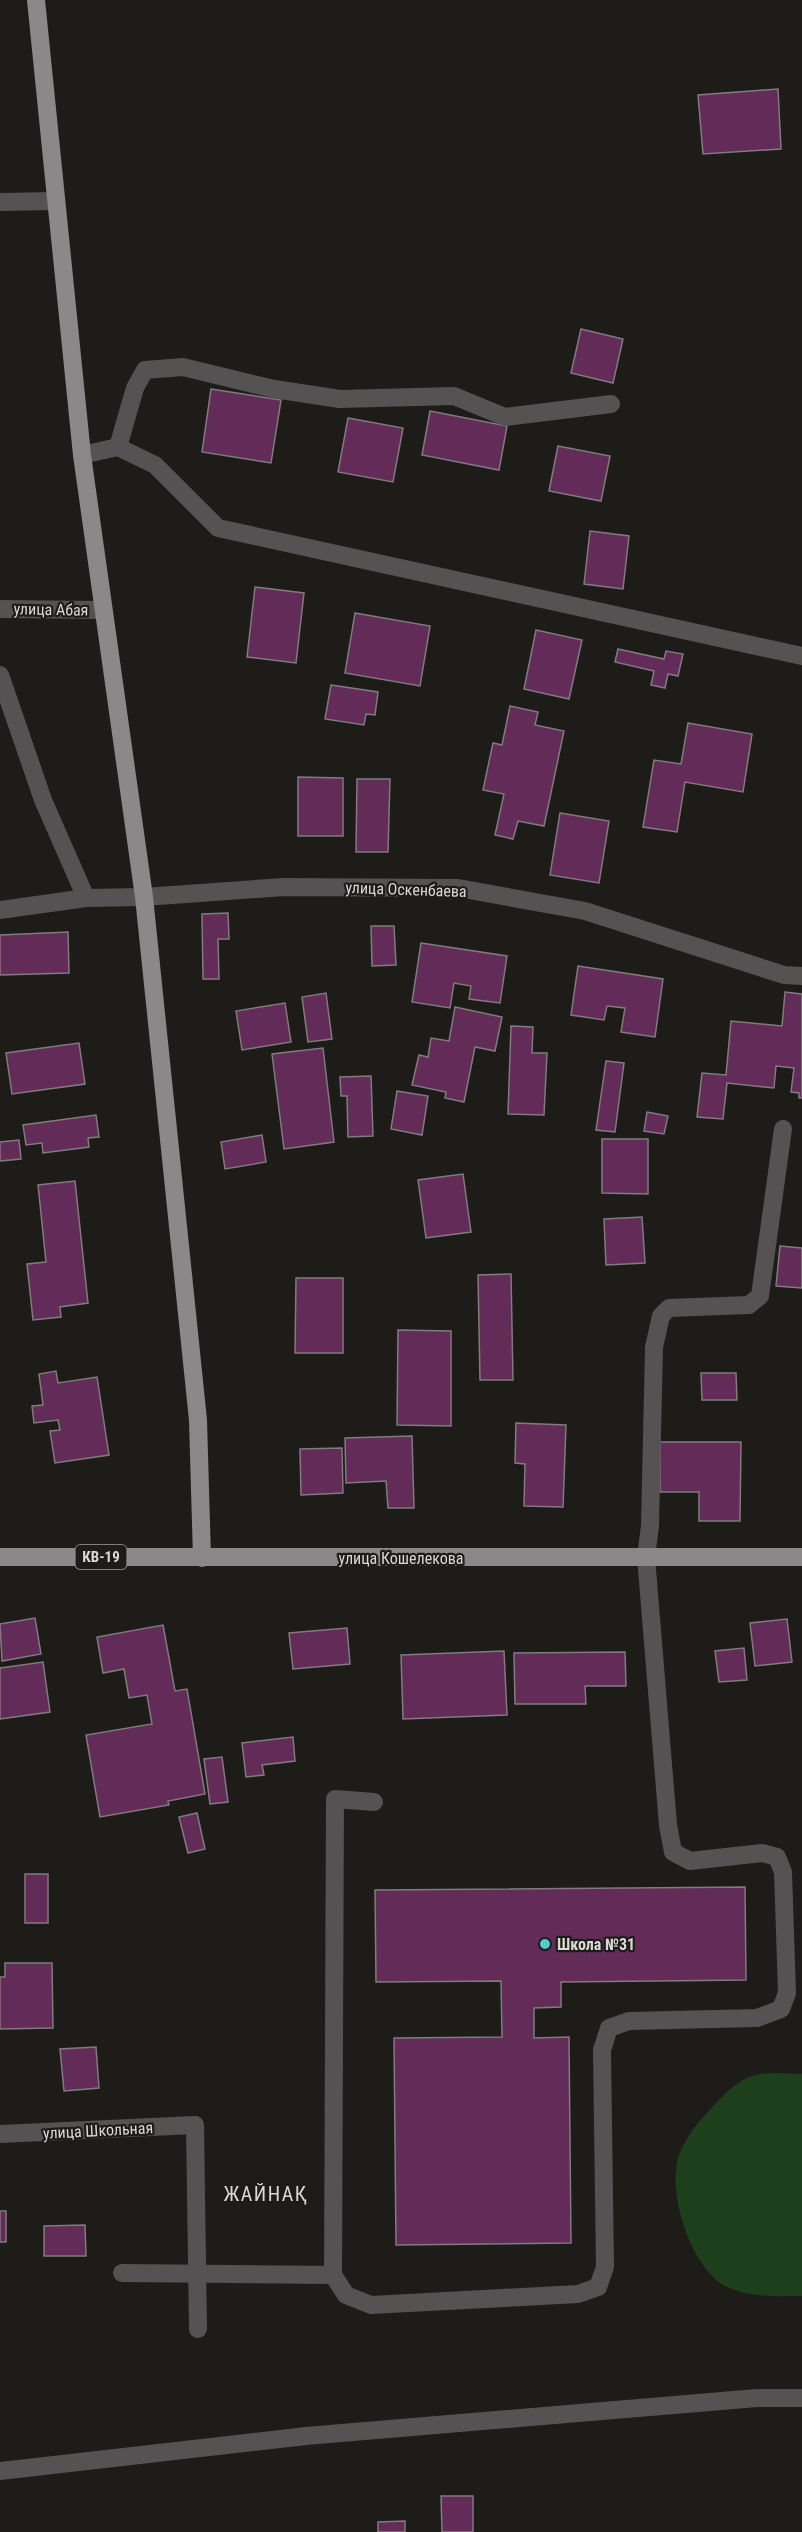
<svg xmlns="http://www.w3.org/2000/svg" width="802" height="2532" font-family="'Roboto Condensed',sans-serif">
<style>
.green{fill:#1d3f1c}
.building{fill:#632b58;stroke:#807b7f;stroke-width:1.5}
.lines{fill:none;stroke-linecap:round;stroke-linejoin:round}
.minor{stroke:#545252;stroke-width:18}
.major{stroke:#8c8788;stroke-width:18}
.poi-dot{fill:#52cdce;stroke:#1d1c18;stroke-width:2}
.labels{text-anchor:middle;stroke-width:4.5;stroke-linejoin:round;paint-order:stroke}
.shield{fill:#1d1c18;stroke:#a1a09d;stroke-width:1.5}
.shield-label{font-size:15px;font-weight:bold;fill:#d9d9d6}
.street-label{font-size:16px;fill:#d9d9d6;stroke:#1d1c18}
.poi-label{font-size:16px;font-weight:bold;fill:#d9d9d6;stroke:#1d1c18;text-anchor:start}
.quarter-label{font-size:20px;letter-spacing:1.5px;fill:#d9d9d6;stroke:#1d1c18}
</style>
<rect width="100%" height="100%" fill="#1d1c18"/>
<path class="green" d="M802,2074v222c-24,0 -54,2 -77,-10 -34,-18 -59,-95 -46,-131 7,-20 22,-36 37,-52 8,-9 24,-24 36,-27 14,-5 35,-2 50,-2z"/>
<g class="building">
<polygon points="778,89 781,149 703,154 698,95"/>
<polygon points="581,329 623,339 613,383 571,373"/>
<polygon points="211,389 281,400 271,463 202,452"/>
<polygon points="430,411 507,426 499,470 422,455"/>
<polygon points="348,418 403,428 393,482 338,472"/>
<polygon points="558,446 610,456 601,501 549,491"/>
<polygon points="590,531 629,536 623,589 584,584"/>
<polygon points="255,587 304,593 296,663 247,657"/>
<polygon points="355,613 430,626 420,686 345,673"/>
<polygon points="536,630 582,640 569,699 524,689"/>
<polygon points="618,649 664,659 666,651 683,654 678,676 668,674 665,688 651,685 654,671 615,662"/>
<polygon points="331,685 378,692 375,715 366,714 364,725 325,719"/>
<polygon points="510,706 538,712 535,725 564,731 544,826 518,821 513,839 495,835 504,794 483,790 493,743 502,745"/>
<polygon points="688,723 752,734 743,792 685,782 677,832 643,827 654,760 681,764"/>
<polygon points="298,777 343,778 343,836 298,836"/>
<polygon points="357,779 390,779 388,852 356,852"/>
<polygon points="560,813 609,821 599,883 550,875"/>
<polygon points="228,913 229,939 218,939 219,979 203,979 202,914"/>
<polygon points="371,926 394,926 396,965 372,966"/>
<polygon points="68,932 69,973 0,975 0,935"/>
<polygon points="421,943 507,956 500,1003 469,999 471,986 454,983 450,1008 412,1002"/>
<polygon points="578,966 663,979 655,1037 621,1032 625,1008 607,1006 604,1020 571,1015"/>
<polygon points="785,992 802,994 802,1098 799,1098 799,1093 791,1092 794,1068 776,1066 774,1088 727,1083 723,1119 697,1117 702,1073 726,1075 731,1021 782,1026"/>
<polygon points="326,993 332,1039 308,1042 302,997"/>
<polygon points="285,1003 291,1042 242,1050 236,1011"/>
<polygon points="455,1007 502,1017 495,1051 475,1047 464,1102 445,1098 446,1092 412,1085 419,1055 428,1057 431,1038 449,1041"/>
<polygon points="511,1026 533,1027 532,1053 547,1053 544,1115 508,1114"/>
<polygon points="79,1043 85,1084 12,1094 6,1053"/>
<polygon points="323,1048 334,1142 284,1149 272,1054"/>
<polygon points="606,1061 624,1063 615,1132 596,1130"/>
<polygon points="371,1076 373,1136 348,1137 347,1096 341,1096 340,1077"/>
<polygon points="397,1091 428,1096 422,1135 391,1129"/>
<polygon points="647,1112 668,1116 664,1134 644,1131"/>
<polygon points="96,1115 99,1137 88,1138 89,1147 43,1153 42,1143 26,1145 23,1125"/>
<polygon points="262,1135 266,1162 225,1169 221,1142"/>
<polygon points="602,1139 648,1139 648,1194 602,1193"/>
<polygon points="19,1140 21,1159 0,1161 0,1142"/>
<polygon points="463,1174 471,1232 426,1238 418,1180"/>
<polygon points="75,1181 88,1303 60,1307 61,1317 33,1320 27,1264 46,1262 38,1185"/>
<polygon points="642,1217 645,1263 606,1265 604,1219"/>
<polygon points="780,1246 802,1248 802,1288 776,1286"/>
<polygon points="511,1274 513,1380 480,1380 478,1275"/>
<polygon points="296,1278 343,1278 343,1353 295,1353"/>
<polygon points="398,1330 451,1331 451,1426 397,1425"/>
<polygon points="56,1371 58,1383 97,1377 109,1455 55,1463 50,1431 60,1430 58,1420 34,1423 32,1406 43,1405 39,1374"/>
<polygon points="701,1373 736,1373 737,1400 702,1400"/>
<polygon points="516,1423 566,1425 563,1507 524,1506 525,1464 515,1463"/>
<polygon points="412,1436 414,1508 388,1508 386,1481 346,1483 345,1438"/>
<polygon points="660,1442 741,1442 740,1521 699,1521 699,1492 660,1492"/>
<polygon points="342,1448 343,1493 301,1495 300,1449"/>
<polygon points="35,1618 41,1654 2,1661 0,1624"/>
<polygon points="787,1619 792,1662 755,1666 750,1623"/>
<polygon points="163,1625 175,1691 187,1689 205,1794 168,1801 169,1805 100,1817 86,1735 152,1724 147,1695 129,1698 124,1669 103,1673 97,1637"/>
<polygon points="347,1628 350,1664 293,1669 289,1633"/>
<polygon points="744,1648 747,1680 719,1682 715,1651"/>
<polygon points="504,1651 507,1715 403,1719 401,1655"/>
<polygon points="625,1652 626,1686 585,1686 586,1704 515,1704 514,1653"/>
<polygon points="43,1662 50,1712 0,1719 0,1668"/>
<polygon points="293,1737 295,1761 262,1765 264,1775 246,1777 242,1743"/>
<polygon points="222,1757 228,1802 210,1804 204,1759"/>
<polygon points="197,1813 205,1849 188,1853 179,1817"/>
<rect x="25" y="1874" width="23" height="49"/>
<polygon points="745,1887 746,1980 561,1982 561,2007 534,2008 534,2038 569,2037 571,2243 396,2245 394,2038 502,2037 501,1981 376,1982 375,1890"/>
<polygon points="5,1963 52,1963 53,2028 0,2029 0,1977 5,1977"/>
<polygon points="96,2047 99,2088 64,2091 60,2049"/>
<rect x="0" y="2211" width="6" height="31"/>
<polygon points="85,2225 86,2256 44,2256 44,2226"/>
<polygon points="441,2496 473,2496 473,2532 442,2532"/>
<polygon points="405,2521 405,2532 378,2532 378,2522"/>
</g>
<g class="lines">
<g class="minor">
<polyline points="0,202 56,201"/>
<polyline points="118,447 135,388 145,370 183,367 274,389 340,399 454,396 505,417 611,404"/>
<polyline points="82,455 118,447 155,465 218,528 802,656"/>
<polyline points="0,609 102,610"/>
<polyline points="0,675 43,800 86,898"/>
<polyline points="0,910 86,898 144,897 284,887 458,888 585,911 784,975 802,976"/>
<polyline points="374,1802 335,1799 333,2275 346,2295 371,2305 578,2294 598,2287 605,2267 602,2050 609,2028 629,2021 757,2018 781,2009 787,1993 783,1872 777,1857 762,1853 690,1861 673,1852 668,1825 646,1557 650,1526 654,1347 661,1316 669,1308 749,1305 760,1296 783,1129"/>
<polyline points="0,2134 195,2125 198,2329"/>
<polyline points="122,2273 333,2275"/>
<polyline points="0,2471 306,2436 757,2398 802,2398"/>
</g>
<g class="major">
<polyline points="36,0 82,455 144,897 198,1420 202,1558"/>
<polyline points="0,1557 802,1557"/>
</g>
</g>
<circle class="poi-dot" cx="545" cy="1944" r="6"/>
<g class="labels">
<rect class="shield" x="75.5" y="1545" width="51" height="24" rx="4.5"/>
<g class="shield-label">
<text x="101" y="1562">КВ-19</text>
</g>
<g class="street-label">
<text transform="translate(51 609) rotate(1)" y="6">улица Абая</text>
<text transform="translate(406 889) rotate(2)" y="6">улица Оскенбаева</text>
<text x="401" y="1564">улица Кошелекова</text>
<text transform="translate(98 2130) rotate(-3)" y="6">улица Школьная</text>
</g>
<g class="poi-label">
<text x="557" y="1950">Школа №31</text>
</g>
<g class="quarter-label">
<text x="266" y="2201">ЖАЙНАҚ</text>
</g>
</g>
</svg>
